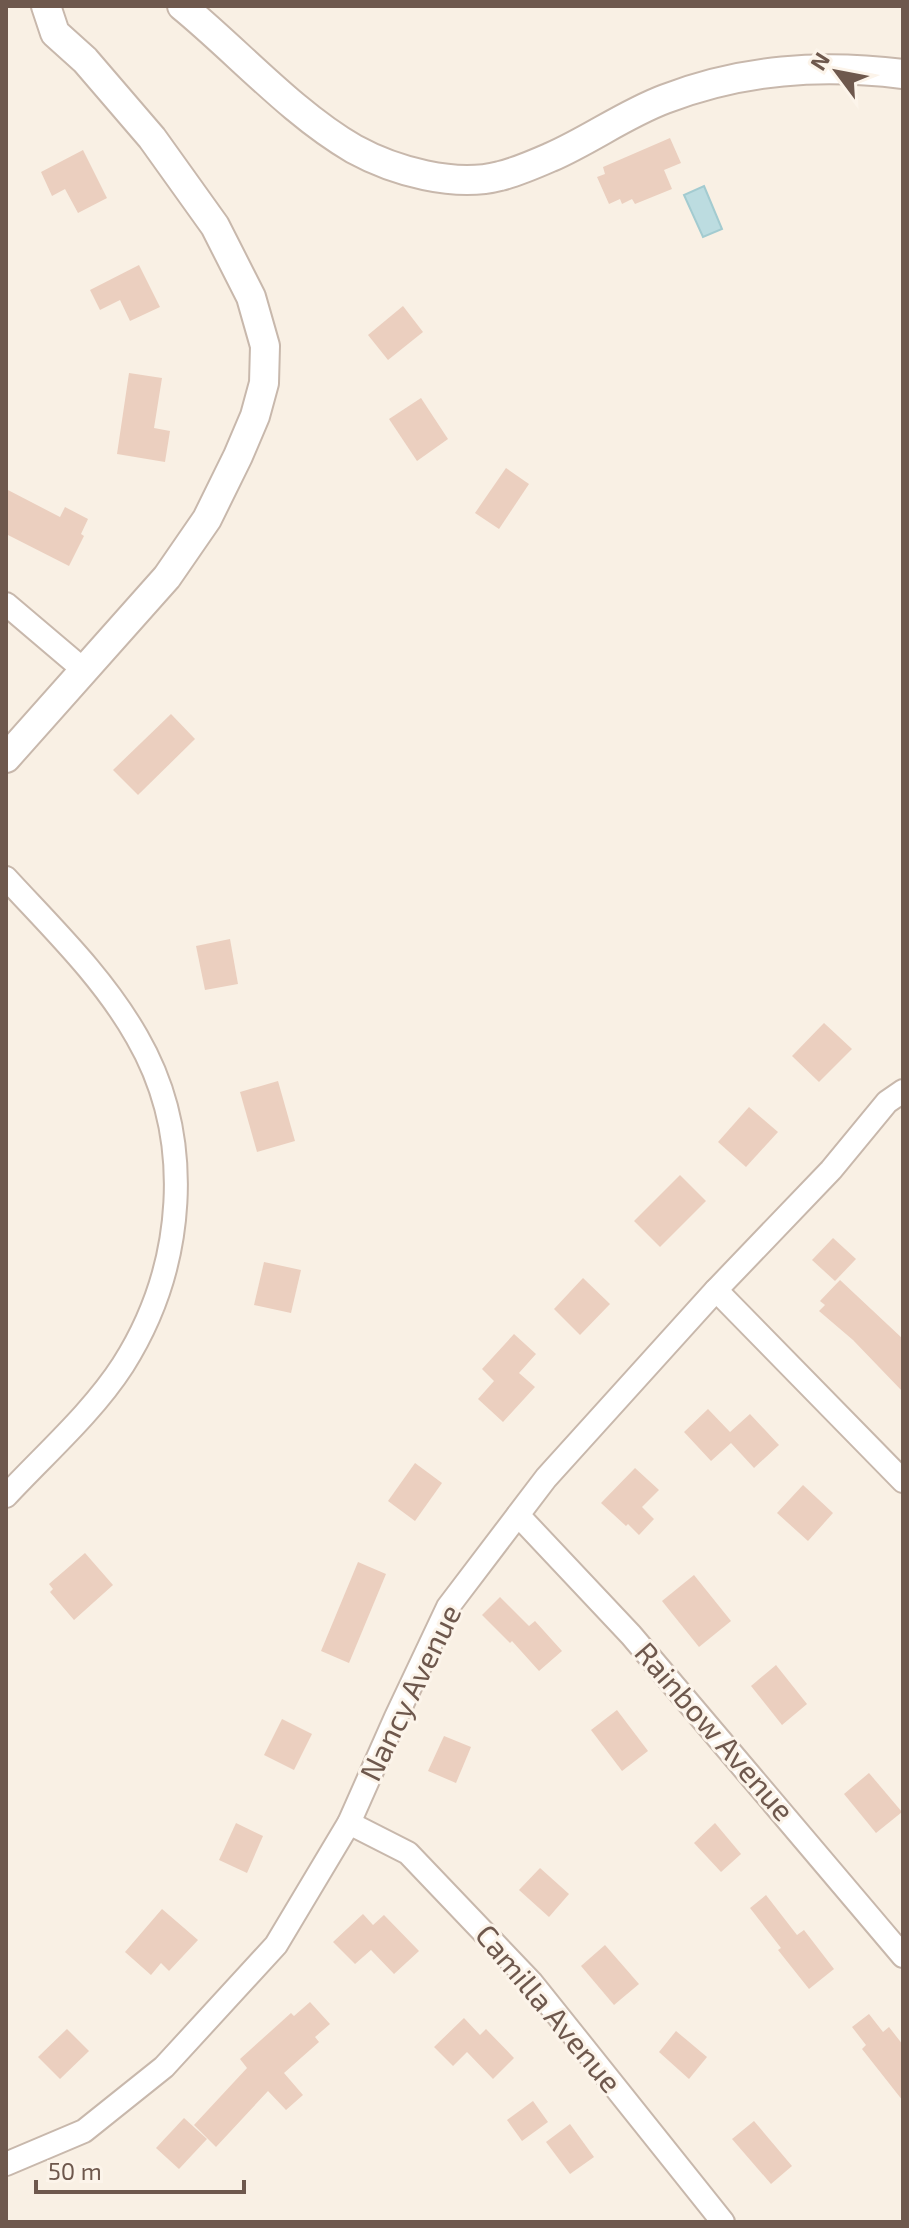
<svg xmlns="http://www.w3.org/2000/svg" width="909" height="2228" font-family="'Exo 2',sans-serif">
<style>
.water{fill:#bcdce0;stroke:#a3cbd0;stroke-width:2}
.building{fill:#ebcfbf}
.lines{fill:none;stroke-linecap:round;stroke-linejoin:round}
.minor-casing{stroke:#c8b8ac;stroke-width:26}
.tertiary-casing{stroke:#c8b8ac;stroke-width:32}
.minor{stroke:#fff;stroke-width:22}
.tertiary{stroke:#fff;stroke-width:28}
.labels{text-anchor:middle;stroke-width:6;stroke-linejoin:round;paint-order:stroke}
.street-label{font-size:30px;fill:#6e584d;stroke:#fcf4ea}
</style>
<rect width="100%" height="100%" fill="#f9f0e4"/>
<polygon class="water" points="704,186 722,229 703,237 684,195"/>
<g class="building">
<polygon points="670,138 681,163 664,170 672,189 635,204 632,199 622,204 620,199 609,204 597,177 605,174 603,167"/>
<polygon points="83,150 107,198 78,213 65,189 52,196 41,172"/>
<polygon points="139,265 160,307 130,321 120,300 100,310 90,290"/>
<polygon points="403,306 423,332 388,360 368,335"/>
<polygon points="129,373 162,378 154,428 170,431 165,462 117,454"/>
<polygon points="421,398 448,439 417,461 389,419"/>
<polygon points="506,468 529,484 499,529 475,513"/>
<polygon points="6,489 60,517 65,507 88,519 81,534 84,536 69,566 6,534"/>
<polygon points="171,714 195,739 138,795 113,770"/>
<polygon points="230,939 238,984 205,990 196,946"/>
<polygon points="824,1023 852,1049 819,1082 792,1056"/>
<polygon points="278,1081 295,1141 257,1152 240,1092"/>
<polygon points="749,1107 778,1132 746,1167 718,1142"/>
<polygon points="680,1175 706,1201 660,1247 634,1221"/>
<polygon points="833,1238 856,1259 835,1281 812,1260"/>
<polygon points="264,1262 301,1270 291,1313 254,1305"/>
<polygon points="583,1278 610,1304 580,1335 554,1309"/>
<polygon points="840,1280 903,1339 903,1392 853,1340 819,1311 825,1305 820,1301"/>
<polygon points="514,1334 536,1354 519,1373 535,1387 503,1422 478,1399 494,1381 482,1369"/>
<polygon points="708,1409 730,1432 750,1414 779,1445 754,1468 731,1443 711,1461 684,1432"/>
<polygon points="415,1463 442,1483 415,1521 388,1501"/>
<polygon points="635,1468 659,1490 642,1507 654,1519 639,1535 628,1524 626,1526 601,1503"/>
<polygon points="803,1485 833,1513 808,1541 777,1513"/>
<polygon points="85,1553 113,1585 74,1620 50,1592 53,1589 49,1584"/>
<polygon points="358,1562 386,1574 349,1663 321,1651"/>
<polygon points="694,1575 731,1621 699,1647 662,1601"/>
<polygon points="500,1597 529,1626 535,1621 562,1651 539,1671 512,1641 510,1643 482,1615"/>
<polygon points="776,1665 807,1704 782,1725 751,1686"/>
<polygon points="617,1710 648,1751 622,1771 591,1730"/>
<polygon points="282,1719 312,1734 294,1770 264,1755"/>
<polygon points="444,1736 471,1747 456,1783 428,1771"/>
<polygon points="869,1773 902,1812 876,1833 844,1794"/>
<polygon points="236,1823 263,1836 247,1873 219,1860"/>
<polygon points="715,1823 741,1854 721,1872 694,1843"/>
<polygon points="540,1868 569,1894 549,1917 519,1890"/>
<polygon points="766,1895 797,1935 804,1930 834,1969 809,1989 778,1950 781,1948 750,1908"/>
<polygon points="162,1909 198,1940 169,1971 161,1963 151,1975 125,1952"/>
<polygon points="363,1914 373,1925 384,1915 419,1951 394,1974 371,1950 355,1964 333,1942"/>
<polygon points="605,1945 639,1984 614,2005 581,1966"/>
<polygon points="310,2002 330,2024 315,2037 319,2042 284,2073 303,2095 286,2110 268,2091 216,2147 194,2125 247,2068 240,2059 291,2013 294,2016"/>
<polygon points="869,2014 883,2032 889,2027 903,2045 903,2101 862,2049 866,2045 852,2027"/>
<polygon points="464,2018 480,2035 486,2029 514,2058 493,2079 467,2052 453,2066 434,2047"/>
<polygon points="67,2029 89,2051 60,2079 38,2057"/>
<polygon points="676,2031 707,2057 689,2079 659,2052"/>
<polygon points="533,2101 548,2122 522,2141 507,2120"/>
<polygon points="184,2118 207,2139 179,2169 156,2148"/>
<polygon points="754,2121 792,2166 771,2184 732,2139"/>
<polygon points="570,2124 594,2157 570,2174 546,2142"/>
</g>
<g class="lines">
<defs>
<g id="minor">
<polyline points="6,604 85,671"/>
<path d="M6,878c46,50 97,99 131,159 59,102 48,230 -14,328 -31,48 -78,89 -117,131"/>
<polyline points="716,1290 903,1481"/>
<polyline points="518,1515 631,1635 903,1956"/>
<polyline points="349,1823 408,1853 532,1983 723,2222"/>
<polyline points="6,2164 84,2131 164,2067 276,1945 349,1823 396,1717 448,1607 546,1478 716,1290 831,1170 887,1102 903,1091"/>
</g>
<g id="tertiary">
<path d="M182,6c55,45 111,108 172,143 40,22 101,39 146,27 17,-4 35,-12 51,-19 39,-17 74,-43 114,-58 78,-30 156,-35 238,-25"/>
<polyline points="6,758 167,577 207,519 238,456 255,416 264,383 265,346 251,297 215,226 152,138 85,60 55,33 46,6"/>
</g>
</defs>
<use href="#minor" class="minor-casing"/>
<use href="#tertiary" class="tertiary-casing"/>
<use href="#minor" class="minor"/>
<use href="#tertiary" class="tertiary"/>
</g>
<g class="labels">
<g class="street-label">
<text transform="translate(411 1693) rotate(-64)" y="10">Nancy Avenue</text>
<text transform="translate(714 1732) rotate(49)" y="10">Rainbow Avenue</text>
<text transform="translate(548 2009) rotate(50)" y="10">Camilla Avenue</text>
</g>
</g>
<rect width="909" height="2228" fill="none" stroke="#6e584d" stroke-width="16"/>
<g transform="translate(837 72) rotate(302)" stroke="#fcf4ea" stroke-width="6" paint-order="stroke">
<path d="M0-6L14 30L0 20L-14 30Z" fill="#6e584d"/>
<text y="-12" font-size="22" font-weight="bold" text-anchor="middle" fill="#6e584d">N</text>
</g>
<path d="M36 2180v12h208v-12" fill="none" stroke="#6e584d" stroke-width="4"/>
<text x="48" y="2180" font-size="24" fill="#6e584d" stroke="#fcf4ea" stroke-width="6" paint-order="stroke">50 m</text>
</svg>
